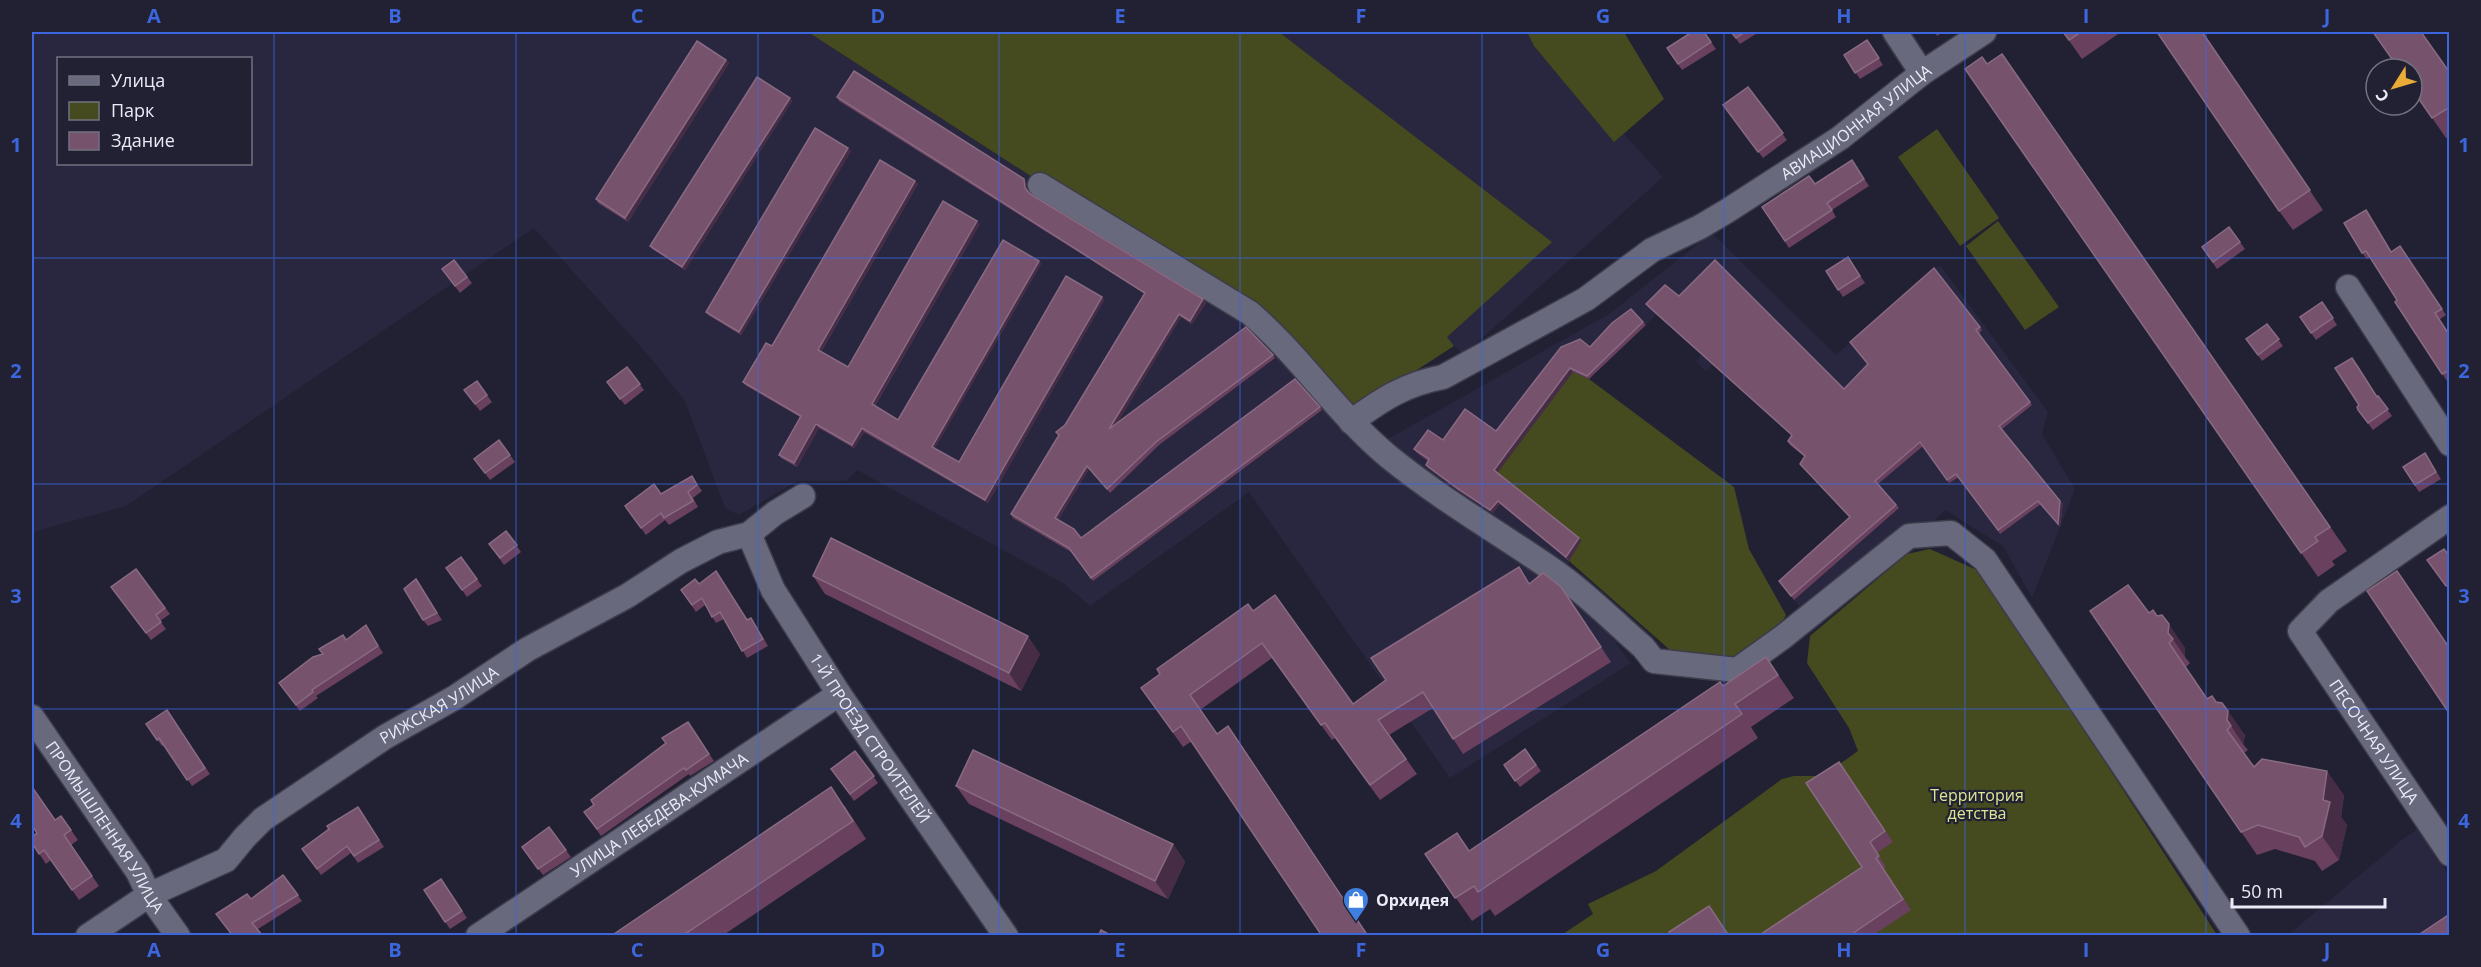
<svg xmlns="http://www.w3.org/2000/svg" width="2481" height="967" font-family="'Open Sans',sans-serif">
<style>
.built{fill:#28273f;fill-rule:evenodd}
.green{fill:#454a1f}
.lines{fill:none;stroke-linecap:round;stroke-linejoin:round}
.minor-casing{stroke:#3c3c4b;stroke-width:27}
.minor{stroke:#69697e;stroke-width:24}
.wall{fill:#69405d}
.shaded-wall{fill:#462c45}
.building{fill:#77526d;stroke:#896a83;stroke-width:1.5}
.grid{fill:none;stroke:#3c66dd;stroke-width:1.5;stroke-opacity:0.55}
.labels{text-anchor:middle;stroke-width:4.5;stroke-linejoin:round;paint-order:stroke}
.street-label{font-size:16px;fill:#ebebf7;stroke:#212133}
.park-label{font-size:16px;fill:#dce795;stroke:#212133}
.poi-label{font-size:16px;font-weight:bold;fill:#ebebf7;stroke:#212133;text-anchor:start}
.neatline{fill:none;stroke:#3c66dd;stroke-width:2}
.grid-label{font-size:20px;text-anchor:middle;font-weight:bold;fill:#3c66dd}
</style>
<rect width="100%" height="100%" fill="#212133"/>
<g class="built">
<path d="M32,32h776l445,288 128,123 228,-129 103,-81 124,122 104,-90 108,147 -6,22 33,55 -43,109 -29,-52 -58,-36 -14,13 -30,5 -102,78 -18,-22 72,-64 -51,-53 5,-8 -17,-14 4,-7 -82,-73 -6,6 -10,-9 5,-7 -45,-40 -67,64 -16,-7 8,169 -18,32 68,90 -181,115 -201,-286 -159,114 -27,-23 -206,-113 -11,11h-48l-59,34 -14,-7 -40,-107 -36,-45 -115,-128 -408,278 -94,26zM58,58h192v106h-192z"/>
<polygon points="1279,32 1527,32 1534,46 1614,141 1623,133 1663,177 1463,355 1446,337 1551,242"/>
<polygon points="2418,829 2449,875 2449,935 2287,936 2403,839"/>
</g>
<g class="green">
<polygon points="808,32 1279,32 1552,242 1447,337 1454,346 1341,419 1253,320"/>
<polygon points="1527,32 1624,32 1664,99 1614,142 1534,46"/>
<polygon points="1937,129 1999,218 1960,246 1898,157"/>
<polygon points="1998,221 2059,307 2025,330 1966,246"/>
<polygon points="1573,372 1589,379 1734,487 1749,549 1786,615 1777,631 1729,660 1678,657 1569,561 1581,541 1497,473"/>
<polygon points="1930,549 1979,571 2026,640 2217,935 1560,936 1593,914 1588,904 1656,871 1782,779 1794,776 1823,776 1858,751 1849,728 1807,663 1810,636 1907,554"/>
</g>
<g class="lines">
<defs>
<g id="minor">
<polyline points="1895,32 1922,73"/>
<path d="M1040,185l210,128c51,44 87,101 139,144 53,43 112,77 168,116 30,21 58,50 86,74l11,14 83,9 46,-33 126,-101 42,-3 34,27 253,376"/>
<polyline points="2348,287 2450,444"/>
<path id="s1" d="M1351,422c30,-22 54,-38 92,-45l143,-78 66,-49 48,-23 27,-16 113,-73 82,-65 62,-41"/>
<path id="s2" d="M2450,517l-121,84 -29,30 150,223"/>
<path id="s3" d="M749,534l24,56 66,104 167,242"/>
<path id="s4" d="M32,717l106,155 11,23 29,41"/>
<path id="s5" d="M88,936l61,-41 77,-35 19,-23 18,-18 122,-82 69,-39 74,-49 99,-53 54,-35 37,-19 31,-8 26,-21 28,-17"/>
<path id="s6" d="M478,936l361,-242"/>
</g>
</defs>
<use href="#minor" class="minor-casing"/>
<use href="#minor" class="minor"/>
</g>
<g class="wall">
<polygon points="1704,32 1716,49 1682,70 1667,48"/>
<polygon points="1731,32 1759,32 1740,44"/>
<polygon points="1935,32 1943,32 1937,36"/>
<polygon points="2063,32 2121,32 2082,59"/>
<polygon points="2203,32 2323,210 2293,230 2279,211"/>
<polygon points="1867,40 1883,65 1860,79 1844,55"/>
<polygon points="2002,54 2347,551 2332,561 2335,565 2318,577 1965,69 1987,64"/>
<polygon points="726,60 729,63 628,222 598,203 596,199"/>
<polygon points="2450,73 2450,136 2446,138 2412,89"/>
<polygon points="1748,87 1787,140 1763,158 1723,105"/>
<polygon points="837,97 1026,182 1027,190 1030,194 1203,299 1206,303 1192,324 1181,317 1117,423 1273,355 1275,358 1159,445 1110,493 1089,469 1058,520 1081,538 1320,407 1322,410 1093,581 1071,552 1013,518 1011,514 1145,294 839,101"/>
<polygon points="790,98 792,101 685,270 652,249 650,246"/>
<polygon points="851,151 741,335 708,315 706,312"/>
<polygon points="1852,160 1869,186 1832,210 1836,217 1789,248 1762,207 1815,184"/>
<polygon points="915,181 918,184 821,352 848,367 980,224 875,406 898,420 1039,261 1041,264 935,448 959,462 1102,297 1104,300 988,503 864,432 854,448 819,428 797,467 781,458 779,455 800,417 745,385 743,382 772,346"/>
<polygon points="2366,210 2391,252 2400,246 2446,315 2439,320 2450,335 2450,379 2447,381 2395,302 2397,300 2370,258 2367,259 2362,253"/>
<polygon points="2229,227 2245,249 2217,269 2202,247"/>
<polygon points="1848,257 1865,283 1843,297 1826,271"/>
<polygon points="454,260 472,283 460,293 442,269"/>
<polygon points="1679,296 1844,389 1980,327 1982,330 1979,333 2032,405 2002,429 2063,504 2060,527 2041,504 2000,534 1959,477 1949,483 1923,446 1878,484 1899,508 1794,600 1779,581 1850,517 1802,467 1800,464 1805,457 1790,445 1788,441 1792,435 1649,308 1646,304"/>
<polygon points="2322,302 2337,325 2316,340 2300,317"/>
<polygon points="1643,322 1646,325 1589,379 1573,372 1497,472 1581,541 1569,561 1500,504 1493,513 1459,491 1428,468 1426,465 1428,461 1417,453 1414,449 1443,440 1496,431 1590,347"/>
<polygon points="2267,324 2283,346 2262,361 2246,339"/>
<polygon points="2357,364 2377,397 2378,396 2392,416 2373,430 2358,410 2359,405"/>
<polygon points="627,367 644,390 625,405 607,382"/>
<polygon points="477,381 492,402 480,411 464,390"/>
<polygon points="499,440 515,462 490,480 474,459"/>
<polygon points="2425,453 2441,479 2419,492 2403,467"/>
<polygon points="692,476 702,491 693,498 698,507 669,525 665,520 646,535 625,506 661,494"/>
<polygon points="506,531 521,552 504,565 489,544"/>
<polygon points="461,557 482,586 467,597 446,568"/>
<polygon points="2450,557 2450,591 2427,560"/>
<polygon points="136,569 170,614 160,621 166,629 151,640 111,587"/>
<polygon points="813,576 1040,654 1021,691 825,594"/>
<polygon points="416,579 442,620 428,626 423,620"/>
<polygon points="1530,583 1571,602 1611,662 1463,754 1433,708 1389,735 1417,774 1380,800 1335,738 1332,740 1272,658 1200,710 1217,734 1238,741 1192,741 1183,747 1141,688 1253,611 1353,704 1386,680"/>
<polygon points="699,584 748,620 751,618 768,646 747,658 724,619 716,623 705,605 696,612 681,590"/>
<polygon points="2090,611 2149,613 2157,616 2185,648 2185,657 2190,663 2186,667 2208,699 2216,702 2245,735 2243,744 2248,750 2244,753 2254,767 2344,795 2341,817 2347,825 2339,860 2322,871 2315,861 2275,849 2257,855"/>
<polygon points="366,625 383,653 316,696 318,698 300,711 279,683 346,640"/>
<polygon points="1766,657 1794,698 1751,727 1758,738 1495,916 1490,909 1472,921 1425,854 1470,851 1723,686"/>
<polygon points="167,710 210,774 192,786 164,745 162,746 146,724"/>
<polygon points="688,722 714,761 690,776 689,774 601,836 584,812 666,743"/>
<polygon points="1525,749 1541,771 1520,787 1504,765"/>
<polygon points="855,751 878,783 854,801 831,769"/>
<polygon points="1839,762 1893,842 1877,853 1886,867 1884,869 1911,910 1872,936 1758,936 1862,867"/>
<polygon points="956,786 1173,844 1185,862 1168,899 969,804"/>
<polygon points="844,805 866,839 722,936 611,936"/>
<polygon points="358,807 384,847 358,863 351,853 321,875 302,849"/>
<polygon points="61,816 78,840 71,845 99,886 79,900 51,860 46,864 32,843 37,833"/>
<polygon points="549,827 571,857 543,875 522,847"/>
<polygon points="283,875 302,901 258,929 232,936 251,899"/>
<polygon points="441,879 467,918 450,929 424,890"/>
</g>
<g class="shaded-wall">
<polygon points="726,60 729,63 628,222 625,218"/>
<polygon points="790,98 792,101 685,270 682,267"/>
<polygon points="848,148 851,151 741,335 739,332"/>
<polygon points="1024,179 1026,182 1027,191 1025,188"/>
<polygon points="915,181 918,184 820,353 818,350"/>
<polygon points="977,221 980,224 874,407 872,404"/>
<polygon points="1039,261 1041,264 934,450 932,447"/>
<polygon points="1102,297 1104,300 988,503 985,500"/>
<polygon points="1203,299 1206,303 1192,324 1190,321"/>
<polygon points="1179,314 1181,317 1112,432 1109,429"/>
<polygon points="1570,368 1573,372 1497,473 1494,470"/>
<polygon points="816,424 819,428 797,467 794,463"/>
<polygon points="862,428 864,432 854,448 852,445"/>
<polygon points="1087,466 1089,469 1057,522 1055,518"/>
<polygon points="1498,501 1500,504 1493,513 1490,510"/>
<polygon points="2060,501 2063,504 2060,527 2058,524"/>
<polygon points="1579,538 1581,541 1569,561 1566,557"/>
<polygon points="2153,610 2169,632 2169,624 2185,648 2185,657"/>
<polygon points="1028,636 1040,654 1021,691 1009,673"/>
<polygon points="2228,711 2245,735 2243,744 2227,720"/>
<polygon points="2327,771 2344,795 2341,817 2347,825 2339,860 2322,836 2323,800"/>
<polygon points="1173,844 1185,862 1168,899 1155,881"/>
</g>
<g class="building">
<polygon points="1692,32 1704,32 1711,42 1678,64 1667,48"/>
<polygon points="1731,32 1745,32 1736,38"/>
<polygon points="2063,32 2081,32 2069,40"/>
<polygon points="2157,32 2202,32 2310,190 2279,211"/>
<polygon points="2373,32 2421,32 2450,73 2450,107 2432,118 2412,89 2412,69 2399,69"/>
<polygon points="1867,40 1879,58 1855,73 1844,55"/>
<polygon points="697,41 726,60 625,218 596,199"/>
<polygon points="2002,54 2330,527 2315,537 2318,541 2301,553 1965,69 1982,57 1987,64"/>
<polygon points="854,71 1024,179 1025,188 1030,194 1203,299 1190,321 1179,314 1109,429 1246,327 1273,355 1156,442 1107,489 1087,466 1055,518 1074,529 1081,538 1295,379 1320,407 1091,578 1069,548 1011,514 1059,435 1056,432 1065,425 1145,293 837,97"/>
<polygon points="757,77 790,98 682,267 650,246"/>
<polygon points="1748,87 1783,133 1758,152 1723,105"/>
<polygon points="815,128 848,148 739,332 706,312"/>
<polygon points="880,160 915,181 818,350 848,367 943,201 977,221 872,404 898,420 1003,240 1039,261 932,447 959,462 1066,276 1102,297 985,500 862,428 852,445 816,424 794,463 779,455 801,416 743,382 766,343 772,346"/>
<polygon points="1852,160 1864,179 1827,203 1832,210 1785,241 1762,207 1809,176 1815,184"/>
<polygon points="2366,210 2391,252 2400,246 2442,309 2435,313 2450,336 2450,370 2442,374 2395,302 2397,300 2366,251 2362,253 2344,223"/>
<polygon points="2229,227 2240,242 2213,262 2202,247"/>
<polygon points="1848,257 1860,276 1838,290 1826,271"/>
<polygon points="454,260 467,277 455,286 442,269"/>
<polygon points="1715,260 1844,389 1868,364 1850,342 1934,268 1980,327 1976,330 2030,402 1999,426 2060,501 2058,524 2038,501 1998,530 1956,474 1947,480 1920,442 1875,481 1896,505 1791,596 1779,581 1850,517 1800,464 1805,456 1788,441 1792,435 1646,304 1665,285 1679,296"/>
<polygon points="2322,302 2333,318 2311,333 2300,317"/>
<polygon points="1631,309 1643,322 1587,376 1570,368 1494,470 1579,538 1566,557 1498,501 1490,510 1457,488 1426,465 1429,459 1414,449 1428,430 1443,440 1465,409 1496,431 1561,347 1580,339 1590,347 1612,323"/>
<polygon points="2267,324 2279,339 2258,355 2246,339"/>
<polygon points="2352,358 2377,397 2378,396 2388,409 2368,423 2358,410 2357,407 2359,405 2335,368"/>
<polygon points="627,367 640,384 620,399 607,382"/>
<polygon points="477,381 487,395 475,404 464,390"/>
<polygon points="499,440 510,455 485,473 474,459"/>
<polygon points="2425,453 2436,472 2415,485 2403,467"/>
<polygon points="692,476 697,485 688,492 693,501 664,518 661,513 641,528 625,506 654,484 661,494"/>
<polygon points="506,531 517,545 500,558 489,544"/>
<polygon points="831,538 1028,636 1009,673 813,576"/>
<polygon points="2444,549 2450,557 2450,583 2446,586 2427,560"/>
<polygon points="461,557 477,579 462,590 446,568"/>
<polygon points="1519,567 1529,584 1543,573 1561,587 1601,647 1453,739 1423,692 1378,720 1406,759 1370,785 1325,723 1321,725 1262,643 1190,695 1217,734 1228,726 1368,936 1322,936 1181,726 1173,732 1141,688 1160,674 1157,669 1248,604 1253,611 1275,595 1353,704 1386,680 1371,658"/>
<polygon points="136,569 165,608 156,615 161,622 146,633 111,587"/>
<polygon points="716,571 747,620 751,618 763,639 742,651 720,612 712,617 702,598 692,605 681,590 695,579 699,584"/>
<polygon points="2397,571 2450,649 2450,709 2447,710 2367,591"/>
<polygon points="416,579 437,613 423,620 404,589"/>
<polygon points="2128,585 2149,613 2153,610 2157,616 2162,615 2169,624 2168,633 2173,639 2169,643 2207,699 2212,696 2216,702 2222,703 2228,711 2227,720 2231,726 2227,730 2254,767 2262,759 2327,771 2323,800 2330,802 2322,836 2305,847 2299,837 2258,825 2241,832 2090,611"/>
<polygon points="366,625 378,646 312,690 313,692 296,705 279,683 313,657 323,654 319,649 343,635 346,640"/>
<polygon points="1766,657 1778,675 1735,704 1742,714 1478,892 1474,886 1455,898 1425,854 1457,833 1469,851 1720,682 1723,686"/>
<polygon points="167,710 205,768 187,780 159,738 157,740 146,724"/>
<polygon points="688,722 709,754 686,770 684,768 597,829 584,812 594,805 591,800 666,743 662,738"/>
<polygon points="1525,749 1536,765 1515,781 1504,765"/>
<polygon points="973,750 1173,844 1155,881 956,786"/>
<polygon points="855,751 874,776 850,794 831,769"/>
<polygon points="1839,762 1885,831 1870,842 1879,856 1876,858 1903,899 1849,936 1758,936 1862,867 1806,783"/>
<polygon points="32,787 55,820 61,816 71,830 64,835 92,876 72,890 44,850 39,854 32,843 32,837 37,833 32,825"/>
<polygon points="831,787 853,821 682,936 611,936"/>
<polygon points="358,807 379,840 354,856 347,846 317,869 302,849 329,829 327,826"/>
<polygon points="549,827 566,850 538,869 522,847"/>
<polygon points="283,875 298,895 252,923 263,936 233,936 216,914 247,894 251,899"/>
<polygon points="441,879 462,911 445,922 424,890"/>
<polygon points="1709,906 1729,936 1672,936 1669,932"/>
<polygon points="2450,914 2450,936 2417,936"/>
<polygon points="1101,930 1112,936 1098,936"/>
</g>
<path class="grid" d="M274,32v904M516,32v904M758,32v904M999,32v904M1240,32v904M1482,32v904M1724,32v904M1965,32v904M2206,32v904M32,258h2418M32,484h2418M32,709h2418"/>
<defs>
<symbol id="shop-pin" viewBox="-11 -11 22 30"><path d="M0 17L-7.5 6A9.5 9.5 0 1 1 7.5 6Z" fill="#3f7fe0" stroke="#212133"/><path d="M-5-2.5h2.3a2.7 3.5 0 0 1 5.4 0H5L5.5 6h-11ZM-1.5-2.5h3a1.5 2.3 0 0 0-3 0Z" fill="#fff"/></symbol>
</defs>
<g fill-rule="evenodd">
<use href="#shop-pin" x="1341" y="885" width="30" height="40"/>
</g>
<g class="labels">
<g class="street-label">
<text dy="6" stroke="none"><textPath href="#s1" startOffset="590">АВИАЦИОННАЯ УЛИЦА</textPath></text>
<text dy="6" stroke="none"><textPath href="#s5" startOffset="423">РИЖСКАЯ УЛИЦА</textPath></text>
<text dy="6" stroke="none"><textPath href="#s3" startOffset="238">1-Й ПРОЕЗД СТРОИТЕЛЕЙ</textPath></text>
<text dy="6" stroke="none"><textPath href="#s2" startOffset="322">ПЕСОЧНАЯ УЛИЦА</textPath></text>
<text dy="6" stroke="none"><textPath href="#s6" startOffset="218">УЛИЦА ЛЕБЕДЕВА-КУМАЧА</textPath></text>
<text dy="6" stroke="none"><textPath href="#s4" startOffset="132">ПРОМЫШЛЕННАЯ УЛИЦА</textPath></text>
</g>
<g class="park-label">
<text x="1977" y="801">Территория<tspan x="1977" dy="18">детства</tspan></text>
</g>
<g class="poi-label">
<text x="1376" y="906">Орхидея</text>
</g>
</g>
<rect width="2481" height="967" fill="none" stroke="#212133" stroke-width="66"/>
<rect x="57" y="57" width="195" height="108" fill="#212133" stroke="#727281" stroke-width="1.5"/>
<rect x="69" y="76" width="30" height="9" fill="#69697e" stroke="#727281" stroke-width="1.5"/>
<text x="111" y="87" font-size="18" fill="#ebebf7">Улица</text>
<rect x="69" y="102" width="30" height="18" fill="#454a1f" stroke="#727281" stroke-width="1.5"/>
<text x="111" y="117" font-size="18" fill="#ebebf7">Парк</text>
<rect x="69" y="132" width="30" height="18" fill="#77526d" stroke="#727281" stroke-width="1.5"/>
<text x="111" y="147" font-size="18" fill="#ebebf7">Здание</text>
<g transform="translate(2394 87) rotate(233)"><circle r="28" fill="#212133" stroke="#727281" stroke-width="1.5"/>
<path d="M0-4.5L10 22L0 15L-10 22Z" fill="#e8ac37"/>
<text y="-9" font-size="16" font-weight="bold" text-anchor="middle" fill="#ebebf7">С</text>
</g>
<path d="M2232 898v9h153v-9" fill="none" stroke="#ebebf7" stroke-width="3"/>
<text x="2241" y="898" font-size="18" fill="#ebebf7" stroke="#212133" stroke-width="4.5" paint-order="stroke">50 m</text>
<rect x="33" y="33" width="2415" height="901" class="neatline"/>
<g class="grid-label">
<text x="154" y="23">A</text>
<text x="395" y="23">B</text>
<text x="637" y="23">C</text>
<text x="878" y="23">D</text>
<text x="1120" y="23">E</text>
<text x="1361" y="23">F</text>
<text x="1603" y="23">G</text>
<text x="1844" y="23">H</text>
<text x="2086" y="23">I</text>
<text x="2327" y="23">J</text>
<text x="16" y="152">1</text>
<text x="2464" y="152">1</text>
<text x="16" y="378">2</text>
<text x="2464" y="378">2</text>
<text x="16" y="603">3</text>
<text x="2464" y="603">3</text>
<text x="16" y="828">4</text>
<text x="2464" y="828">4</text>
<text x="154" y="957">A</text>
<text x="395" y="957">B</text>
<text x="637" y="957">C</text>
<text x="878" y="957">D</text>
<text x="1120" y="957">E</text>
<text x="1361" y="957">F</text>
<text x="1603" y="957">G</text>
<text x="1844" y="957">H</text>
<text x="2086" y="957">I</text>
<text x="2327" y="957">J</text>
</g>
</svg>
